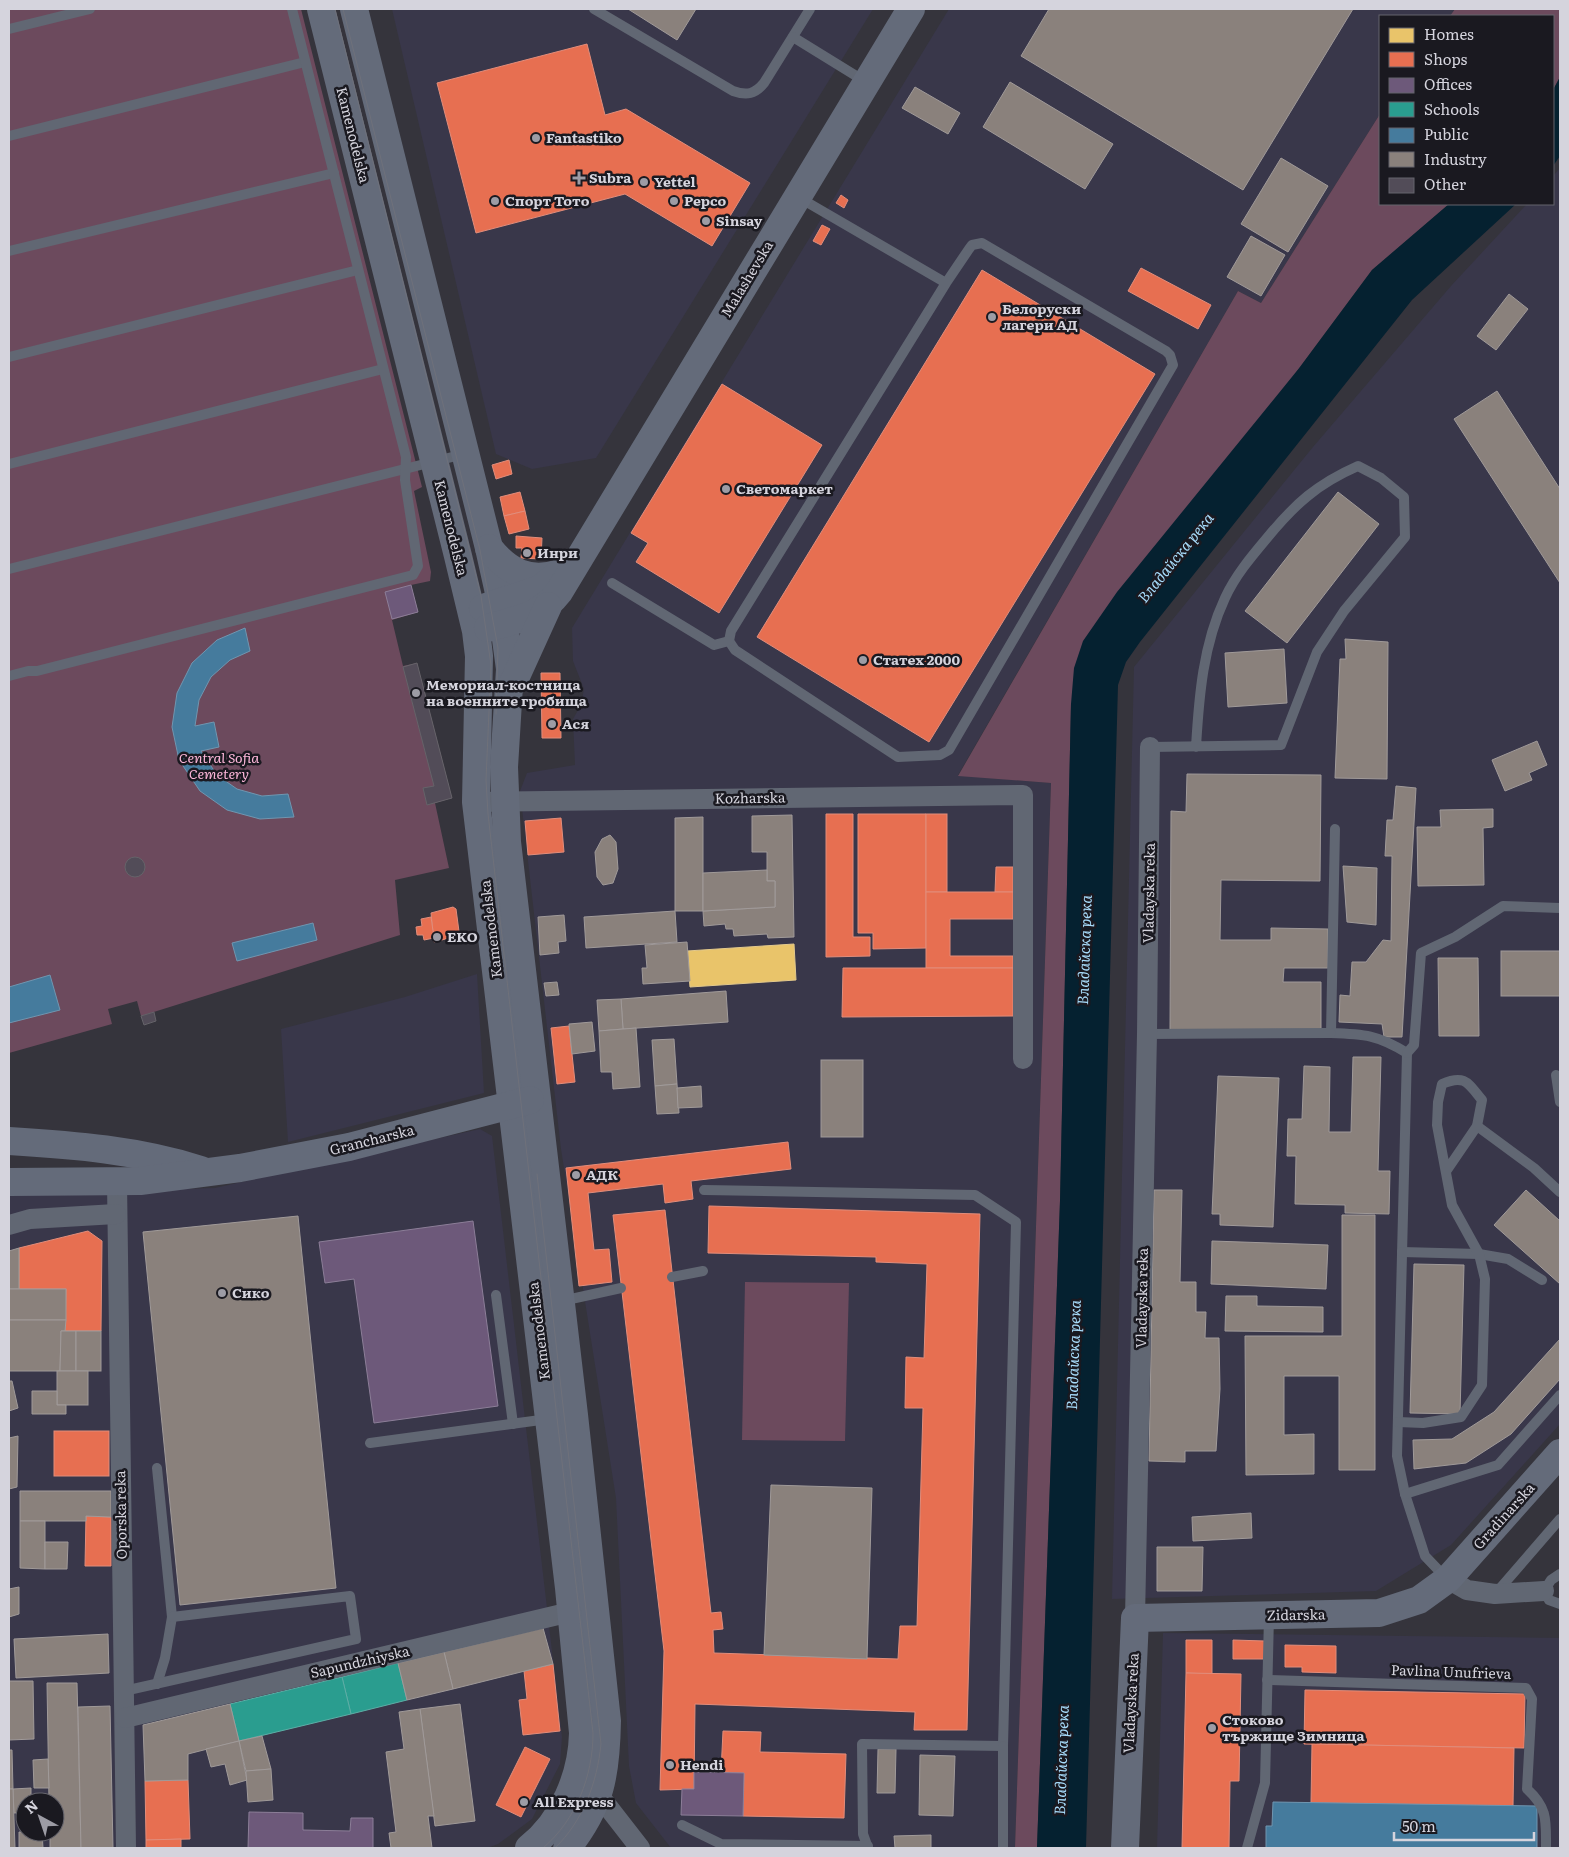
<svg xmlns="http://www.w3.org/2000/svg" width="1569" height="1857" font-family="Literata,serif">
<style>
.built{fill:#39374a;fill-rule:evenodd}
.green{fill:#6c4a5d}
.water{fill:#052130}
.homes{fill:#e9c46a;stroke:#e3c98c}
.shops{fill:#e76f51;stroke:#e28d7b}
.offices{fill:#6d597a;stroke:#8c7e98}
.schools{fill:#2a9d8f;stroke:#5daea6}
.public{fill:#457b9d;stroke:#7096b0}
.industry{fill:#8a817c;stroke:#a09a99}
.building{fill:#524c58;stroke:#656369}
.lines{fill:none;stroke-linecap:round;stroke-linejoin:round}
.lane{stroke:#616773;stroke-width:10}
.street{stroke:#616773;stroke-width:20}
.secondary{stroke:#646b7a;stroke-width:28}
.tram{stroke:#6f717a;stroke-width:1}
.poi-dot{fill:#9d9ca5;stroke:#1a1920;stroke-width:2}
.labels{text-anchor:middle;stroke-width:5;stroke-linejoin:round;paint-order:stroke}
.street-label{font-size:14px;fill:#d5d4dd;stroke:#1a1920}
.poi-label{font-size:14px;font-weight:bold;fill:#d5d4dd;stroke:#1a1920;text-anchor:start}
.park-label{font-size:14px;font-style:italic;fill:#fcb6d9;stroke:#1a1920}
.water-label{font-size:15px;font-style:italic;fill:#a7dbfa;stroke:#1a1920}
</style>
<rect width="100%" height="100%" fill="#35343c"/>
<g class="built">
<polygon points="392,9 873,9 596,458 532,469 496,454"/>
<polygon points="949,9 1455,9 1450,16 1380,16 1380,114 1261,303 1238,291 958,775 1051,783 1015,1848 671,1848 636,1803 629,1766 616,1498 561,1149 520,791 527,773 575,765 573,719 581,705 584,689 573,661 572,628"/>
<polygon points="1560,168 1560,1424 1451,1545 1376,1591 1112,1599 1134,667 1313,447 1451,286 1527,204 1553,204 1553,176"/>
<polygon points="477,974 484,1093 288,1142 281,1029 405,997"/>
<path d="M480,1129l12,7 70,601 -2,27 -28,55 -34,25 -11,4h-478v-654l206,-6zM25,1802h30v30h-30z"/>
<polygon points="1163,1633 1560,1638 1560,1848 1157,1848"/>
</g>
<g class="green">
<polygon points="9,9 301,9 422,487 414,491 431,572 430,581 411,585 418,612 392,620 403,666 417,663 452,798 435,803 449,868 395,880 400,935 141,1016 137,1001 108,1009 112,1024 9,1053"/>
<polygon points="1455,9 1560,9 1560,77 1553,90 1553,16 1450,16"/>
<polygon points="1380,114 1380,204 1449,204 1372,270 1300,367 1071,704 1060,1201 1037,1848 1015,1848 1051,783 958,776 1238,291 1261,303"/>
<polygon points="745,1282 849,1283 845,1441 742,1440"/>
</g>
<g class="water">
<polygon points="1560,77 1560,156 1553,166 1553,90"/>
<polygon points="1449,204 1516,204 1412,300 1140,642 1126,662 1118,685 1086,1848 1037,1848 1060,1201 1071,704 1074,668 1083,641 1117,592 1300,367 1372,270"/>
</g>
<polygon class="homes" points="794,944 796,980 690,987 687,951"/>
<g class="shops">
<polygon points="587,44 605,115 626,109 750,183 712,246 625,194 476,233 437,83"/>
<polygon points="841,195 848,200 844,208 836,203"/>
<polygon points="822,225 830,229 821,245 813,241"/>
<polygon points="1141,268 1211,305 1198,329 1128,291"/>
<polygon points="982,270 1155,374 929,742 757,637"/>
<polygon points="722,384 822,445 719,613 636,562 648,543 631,533"/>
<polygon points="509,460 512,474 496,479 492,465"/>
<polygon points="520,492 525,511 504,516 500,497"/>
<polygon points="525,511 529,529 509,534 504,516"/>
<polygon points="516,536 542,538 541,559 521,558 522,548 516,548"/>
<polygon points="541,673 560,673 561,738 542,738"/>
<polygon points="826,814 853,814 853,937 870,937 870,956 826,957"/>
<polygon points="858,814 926,814 926,948 873,949 873,933 858,933"/>
<rect x="926" y="814" width="21" height="78"/>
<polygon points="561,818 564,852 528,855 525,821"/>
<polygon points="996,867 1013,867 1013,892 995,892"/>
<polygon points="926,892 1013,892 1013,919 950,919 950,956 1013,956 1013,968 926,968"/>
<polygon points="453,907 456,909 460,939 457,936 434,942 431,913"/>
<polygon points="431,917 434,938 424,940 423,935 417,935 416,927 422,926 421,919"/>
<polygon points="843,968 1013,968 1013,1016 842,1017"/>
<polygon points="569,1026 575,1082 557,1084 551,1028"/>
<polygon points="788,1142 791,1169 691,1181 693,1199 665,1203 663,1184 588,1193 594,1250 609,1249 612,1282 579,1286 566,1168"/>
<polygon points="709,1206 980,1214 967,1730 914,1730 915,1712 695,1704 694,1789 660,1790 664,1651 613,1215 665,1210 711,1613 721,1612 723,1629 713,1630 714,1653 898,1659 900,1626 917,1626 923,1408 905,1408 906,1357 924,1358 927,1264 876,1262 876,1257 708,1253"/>
<polygon points="88,1231 102,1241 101,1331 65,1331 66,1289 19,1289 19,1248"/>
<rect x="54" y="1431" width="55" height="45"/>
<polygon points="86,1516 111,1517 111,1566 85,1566"/>
<polygon points="1186,1640 1212,1640 1212,1674 1186,1673"/>
<polygon points="1233,1640 1265,1641 1264,1659 1233,1659"/>
<polygon points="1285,1645 1336,1646 1336,1673 1302,1672 1302,1667 1285,1667"/>
<polygon points="553,1664 560,1731 523,1735 519,1700 527,1699 524,1671"/>
<polygon points="1186,1673 1241,1674 1239,1781 1230,1781 1229,1848 1182,1848"/>
<polygon points="1305,1690 1525,1694 1524,1748 1304,1744"/>
<polygon points="723,1731 761,1732 760,1752 846,1754 844,1818 743,1816 744,1773 721,1772"/>
<polygon points="1312,1744 1514,1748 1513,1806 1311,1803"/>
<polygon points="525,1747 550,1759 521,1817 496,1805"/>
<polygon points="188,1780 190,1839 146,1840 145,1781"/>
<polygon points="181,1839 181,1848 146,1848 146,1840"/>
</g>
<g class="offices">
<polygon points="411,585 418,612 392,619 385,592"/>
<polygon points="473,1221 498,1406 374,1423 354,1279 325,1283 319,1242"/>
<polygon points="694,1772 744,1773 743,1816 681,1815 682,1789 694,1789"/>
<polygon points="249,1812 303,1813 303,1830 350,1831 351,1818 373,1818 373,1848 248,1848"/>
</g>
<g class="schools">
<polygon points="398,1663 407,1700 351,1714 342,1677"/>
<polygon points="342,1677 351,1714 239,1741 230,1704"/>
</g>
<g class="public">
<polygon points="245,628 250,651 230,660 211,677 199,700 195,726 214,722 219,747 201,751 217,775 237,789 262,796 288,794 294,817 260,819 227,810 200,791 179,760 172,727 177,693 192,663 217,640"/>
<polygon points="313,923 317,940 237,961 232,943"/>
<polygon points="50,975 60,1010 9,1023 9,987"/>
<polygon points="1273,1802 1537,1806 1537,1848 1266,1848 1266,1826 1272,1826"/>
</g>
<g class="industry">
<polygon points="628,9 696,9 677,40"/>
<polygon points="1049,9 1353,9 1243,190 1021,56"/>
<polygon points="1010,82 1113,144 1085,189 983,127"/>
<polygon points="915,87 960,113 948,134 902,108"/>
<polygon points="1281,158 1328,186 1288,252 1241,224"/>
<polygon points="1251,236 1285,255 1261,296 1227,277"/>
<polygon points="1509,294 1528,309 1496,350 1477,336"/>
<polygon points="1497,391 1560,489 1560,583 1454,419"/>
<polygon points="1338,492 1379,524 1287,643 1245,611"/>
<polygon points="1345,639 1388,642 1387,779 1335,778 1340,659 1346,659"/>
<polygon points="1284,649 1287,703 1228,707 1225,653"/>
<polygon points="1537,741 1547,765 1529,773 1532,780 1505,791 1492,760"/>
<polygon points="1187,774 1321,775 1320,881 1221,880 1220,940 1271,940 1271,928 1328,929 1328,968 1284,968 1283,982 1321,982 1321,1031 1170,1030 1171,811 1186,812"/>
<polygon points="1396,786 1416,788 1402,1037 1384,1037 1382,1024 1339,1022 1340,995 1350,996 1352,962 1366,962 1383,940 1391,941 1392,856 1385,856 1387,820 1393,820"/>
<polygon points="1493,809 1493,827 1483,828 1484,885 1418,886 1417,827 1441,827 1440,810"/>
<polygon points="792,815 794,937 768,938 767,934 734,936 733,929 726,929 725,924 704,926 703,911 775,907 775,881 767,881 767,852 752,852 752,816"/>
<polygon points="703,817 703,911 675,911 675,818"/>
<polygon points="610,835 616,842 618,869 613,883 603,885 597,877 595,852 602,839"/>
<polygon points="1343,866 1377,868 1376,925 1347,922"/>
<polygon points="767,870 767,881 775,881 775,907 703,911 703,873"/>
<polygon points="675,911 677,942 586,948 584,917"/>
<polygon points="564,915 566,941 558,942 559,953 540,955 538,917"/>
<polygon points="687,942 690,981 643,984 642,968 647,968 645,945"/>
<rect x="1501" y="951" width="59" height="45"/>
<polygon points="1438,958 1478,958 1479,1036 1439,1036"/>
<polygon points="557,982 559,995 546,996 544,983"/>
<polygon points="726,991 728,1022 623,1029 621,999"/>
<polygon points="621,999 623,1029 599,1031 597,1000"/>
<polygon points="592,1022 595,1051 572,1054 569,1024"/>
<polygon points="636,1028 640,1087 613,1089 612,1072 601,1072 599,1031"/>
<polygon points="674,1039 677,1084 655,1086 652,1040"/>
<polygon points="1353,1057 1381,1057 1378,1171 1390,1171 1389,1214 1345,1213 1345,1205 1295,1204 1296,1156 1287,1156 1288,1119 1302,1119 1304,1066 1330,1067 1329,1132 1351,1132"/>
<rect x="821" y="1060" width="42" height="77"/>
<polygon points="1218,1076 1279,1078 1273,1227 1220,1225 1220,1214 1212,1214"/>
<polygon points="677,1084 679,1113 657,1114 655,1086"/>
<polygon points="701,1086 702,1107 678,1108 677,1088"/>
<polygon points="1154,1190 1182,1190 1180,1282 1196,1282 1196,1312 1206,1312 1205,1338 1219,1338 1220,1389 1216,1451 1185,1451 1185,1462 1149,1461"/>
<polygon points="1526,1190 1560,1221 1560,1284 1494,1225"/>
<polygon points="1342,1215 1375,1215 1375,1470 1339,1470 1339,1376 1284,1376 1284,1435 1314,1434 1314,1474 1246,1475 1245,1336 1342,1336"/>
<polygon points="298,1216 336,1588 180,1605 143,1232"/>
<polygon points="1212,1241 1328,1245 1326,1289 1211,1284"/>
<polygon points="19,1248 19,1289 9,1289 9,1251"/>
<polygon points="1414,1264 1464,1265 1460,1414 1410,1413"/>
<rect x="9" y="1289" width="57" height="31"/>
<polygon points="1226,1296 1257,1296 1257,1306 1323,1307 1323,1332 1225,1331"/>
<polygon points="9,1320 66,1320 65,1331 61,1331 60,1371 9,1371"/>
<polygon points="61,1331 76,1331 76,1371 60,1371"/>
<rect x="76" y="1331" width="25" height="40"/>
<polygon points="1560,1339 1560,1379 1511,1434 1466,1463 1414,1469 1413,1440 1452,1439 1494,1412"/>
<rect x="57" y="1371" width="31" height="34"/>
<polygon points="9,1381 12,1381 18,1408 9,1411"/>
<polygon points="32,1391 57,1391 57,1405 66,1405 66,1414 32,1414"/>
<polygon points="18,1436 17,1487 9,1489 9,1438"/>
<polygon points="771,1485 872,1488 867,1659 764,1655"/>
<polygon points="20,1491 111,1491 111,1517 86,1516 86,1521 20,1521"/>
<polygon points="1251,1513 1252,1538 1193,1541 1192,1517"/>
<polygon points="20,1521 45,1521 45,1569 20,1568"/>
<polygon points="45,1542 68,1542 67,1569 45,1569"/>
<polygon points="1157,1547 1203,1547 1202,1591 1157,1591"/>
<polygon points="19,1587 19,1614 9,1617 9,1589"/>
<polygon points="543,1628 553,1664 453,1689 444,1652"/>
<polygon points="108,1634 109,1673 16,1678 14,1639"/>
<polygon points="444,1652 453,1689 407,1700 398,1663"/>
<polygon points="9,1681 33,1681 34,1739 9,1740"/>
<polygon points="47,1683 77,1683 81,1848 50,1848 50,1832 55,1832 55,1802 49,1802"/>
<polygon points="230,1704 239,1741 188,1754 188,1780 145,1781 143,1725"/>
<polygon points="460,1704 475,1821 435,1826 420,1709"/>
<polygon points="110,1706 113,1848 81,1848 78,1707"/>
<polygon points="420,1709 434,1816 428,1816 432,1848 391,1848 389,1833 396,1832 386,1752 404,1749 399,1712"/>
<polygon points="262,1736 271,1769 246,1771 239,1741"/>
<polygon points="239,1741 247,1780 230,1785 225,1764 211,1767 206,1749"/>
<polygon points="878,1749 896,1749 895,1793 877,1793"/>
<polygon points="9,1750 12,1750 13,1789 9,1789"/>
<polygon points="920,1755 955,1756 953,1816 919,1815"/>
<polygon points="48,1759 49,1788 34,1788 33,1760"/>
<polygon points="271,1769 273,1800 248,1802 246,1771"/>
<polygon points="31,1788 31,1802 25,1802 25,1813 14,1813 13,1789"/>
<polygon points="9,1789 13,1789 15,1848 9,1848"/>
<polygon points="19,1832 42,1832 43,1848 19,1848"/>
<polygon points="931,1835 931,1848 895,1848 894,1836"/>
</g>
<g class="building">
<polygon points="417,663 452,798 427,805 423,788 434,786 403,667"/>
<circle cx="135" cy="867" r="10"/>
<polygon points="154,1012 156,1021 144,1025 141,1016"/>
</g>
<g class="lines">
<g class="lane">
<path d="M594,9l139,82c14,5 22,3 31,-8l46,-74"/>
<polyline points="9,29 90,9"/>
<polyline points="793,37 866,82"/>
<polyline points="9,136 305,62"/>
<polyline points="798,197 946,283 731,631 729,641 735,650 898,757 940,755 949,750 1173,365 1170,355 1166,351 982,243 972,245 969,249 946,283"/>
<polyline points="9,251 334,173"/>
<polyline points="9,357 358,270"/>
<polyline points="9,464 383,369"/>
<polyline points="9,569 464,454"/>
<polyline points="612,583 714,645 729,641"/>
<polyline points="9,676 28,671 37,671 413,575 418,566 405,480 406,457 292,9"/>
<path d="M1150,747l131,-2 36,-93 27,-41 61,-74 -1,-40 -23,-19 -23,-12c-41,18 -63,38 -91,72 -16,19 -32,38 -42,60 -22,47 -26,98 -29,149"/>
<path d="M1335,829l-4,204c33,1 47,2 76,20l-10,403 8,38 20,62 21,22"/>
<polyline points="1147,1034 1331,1033"/>
<polyline points="1407,1053 1414,1045 1421,953 1455,937 1503,906 1560,908"/>
<polyline points="1556,1075 1560,1102"/>
<polyline points="1477,1126 1534,1168 1560,1192"/>
<polyline points="704,1190 975,1195 1016,1222 1003,1746 862,1744 863,1834 868,1848"/>
<polyline points="1402,1252 1479,1254 1508,1259 1542,1280"/>
<polyline points="672,1277 703,1271"/>
<polyline points="496,1295 513,1424"/>
<polyline points="562,1301 621,1288"/>
<path d="M1398,1422l25,1 38,-6 21,-32 3,-106 -6,-25 -27,-49 -15,-80 1,-23 4,-18c23,-10 26,-1 40,16l-5,26 -30,44"/>
<polyline points="370,1443 548,1419"/>
<polyline points="1405,1494 1498,1465 1560,1395"/>
<polyline points="1560,1574 1551,1580 1544,1591 1549,1600 1560,1604"/>
<polyline points="1496,1593 1560,1519"/>
<path d="M1267,1680l259,8 6,11 -5,90c21,19 19,32 19,59"/>
<polyline points="157,1684 165,1658 172,1617 157,1468"/>
<polyline points="124,1691 356,1639 350,1596 172,1617"/>
<polyline points="682,1825 721,1844 868,1846"/>
<polyline points="1003,1848 1003,1746"/>
<polyline points="1247,1848 1265,1783 1269,1616"/>
</g>
<g class="street">
<polyline points="476,802 1023,795 1023,1059"/>
<polyline points="117,1182 126,1848"/>
<polyline points="9,1225 30,1219 116,1214"/>
<polyline points="1448,1579 1467,1590 1495,1594 1544,1591"/>
<polyline points="1135,1618 1147,1034 1150,747"/>
<polyline points="125,1718 583,1609"/>
<polyline points="591,1785 640,1848"/>
</g>
<g class="secondary">
<path d="M321,9l137,547 18,75 3,25 -3,146 93,786 14,145c-1,43 -20,88 -54,115"/>
<path d="M354,9l135,539 12,54 9,67 -6,98 3,75 67,573 33,306c-1,54 -6,84 -40,127"/>
<path d="M489,548c19,24 40,35 71,25"/>
<polyline points="483,608 540,589 565,569"/>
<path d="M488,628c29,-9 51,-10 71,-36l352,-583"/>
<polyline points="513,683 548,606"/>
<path d="M9,1141c65,4 129,9 192,29"/>
<polyline points="9,1182 140,1181 240,1168 349,1147 530,1100"/>
<polyline points="1125,1848 1135,1618 1379,1613 1419,1600 1448,1579 1560,1453"/>
</g>
<g class="tram">
<path d="M335,9l146,587 10,69 -5,115 2,34 105,919c0,43 -17,87 -50,115"/>
<polyline points="343,9 480,550 498,648 496,714"/>
<path d="M537,1174l64,570c-4,39 -18,77 -46,104"/>
</g>
</g>
<g class="poi-dot">
<circle cx="536" cy="138" r="5"/>
<path d="M576.5 170.5h5v5h5v5h-5v5h-5v-5h-5v-5h5z"/>
<circle cx="644" cy="182" r="5"/>
<circle cx="495" cy="201" r="5"/>
<circle cx="674" cy="201" r="5"/>
<circle cx="706" cy="221" r="5"/>
<circle cx="992" cy="317" r="5"/>
<circle cx="726" cy="489" r="5"/>
<circle cx="527" cy="553" r="5"/>
<circle cx="863" cy="660" r="5"/>
<circle cx="416" cy="693" r="5"/>
<circle cx="552" cy="724" r="5"/>
<circle cx="437" cy="937" r="5"/>
<circle cx="576" cy="1175" r="5"/>
<circle cx="222" cy="1293" r="5"/>
<circle cx="1212" cy="1728" r="5"/>
<circle cx="670" cy="1765" r="5"/>
<circle cx="524" cy="1802" r="5"/>
</g>
<g class="labels">
<g class="street-label">
<text transform="translate(353 135) rotate(76)" y="5">Kamenodelska</text>
<text transform="translate(747 279) rotate(-59)" y="5">Malashevska</text>
<text transform="translate(451 528) rotate(76)" y="5">Kamenodelska</text>
<text transform="translate(750 798) rotate(-1)" y="5">Kozharska</text>
<text transform="translate(1149 893) rotate(-89)" y="5">Vladayska reka</text>
<text transform="translate(491 929) rotate(-97)" y="5">Kamenodelska</text>
<text transform="translate(372 1140) rotate(-14)" y="5">Grancharska</text>
<text transform="translate(1142 1298) rotate(-89)" y="5">Vladayska reka</text>
<text transform="translate(539 1331) rotate(-97)" y="5">Kamenodelska</text>
<text transform="translate(121 1515) rotate(-91)" y="5">Oporska reka</text>
<text transform="translate(1504 1516) rotate(-48)" y="5">Gradinarska</text>
<text transform="translate(1296 1615) rotate(-1)" y="5">Zidarska</text>
<text transform="translate(360 1662) rotate(-13)" y="5">Sapundzhiyska</text>
<text transform="translate(1451 1672) rotate(2)" y="5">Pavlina Unufrieva</text>
<text transform="translate(1131 1703) rotate(-87)" y="5">Vladayska reka</text>
</g>
<g class="poi-label">
<text x="546" y="143">Fantastiko</text>
<text x="589" y="183">Subra</text>
<text x="654" y="187">Yettel</text>
<text x="505" y="206">Спорт Тото</text>
<text x="684" y="206">Pepco</text>
<text x="716" y="226">Sinsay</text>
<text x="1002" y="314">Белоруски<tspan x="1002" dy="16">лагери АД</tspan></text>
<text x="736" y="494">Светомаркет</text>
<text x="537" y="558">Инри</text>
<text x="873" y="665">Статех 2000</text>
<text x="426" y="690">Мемориал-костница<tspan x="426" dy="16">на военните гробища</tspan></text>
<text x="562" y="729">Ася</text>
<text x="447" y="942">EKO</text>
<text x="586" y="1180">АДК</text>
<text x="232" y="1298">Сико</text>
<text x="1222" y="1725">Стоково<tspan x="1222" dy="16">тържище Зимница</tspan></text>
<text x="680" y="1770">Hendi</text>
<text x="534" y="1807">All Express</text>
</g>
<g class="park-label">
<text x="219" y="763">Central Sofia<tspan x="219" dy="16">Cemetery</tspan></text>
</g>
<g class="water-label">
<text transform="translate(1176 558) rotate(-51)" y="5">Владайска река</text>
<text transform="translate(1085 950) rotate(-88)" y="5">Владайска река</text>
<text transform="translate(1074 1355) rotate(-88)" y="5">Владайска река</text>
<text transform="translate(1062 1760) rotate(-88)" y="5">Владайска река</text>
</g>
</g>
<rect width="1569" height="1857" fill="none" stroke="#d5d4dd" stroke-width="20"/>
<rect x="1379" y="15" width="175" height="190" fill="#1a1920" stroke="#65646c"/>
<rect x="1389" y="28" width="25" height="15" fill="#e9c46a" stroke="#65646c"/>
<text x="1424" y="40" font-size="15" fill="#d5d4dd">Homes</text>
<rect x="1389" y="52" width="25" height="15" fill="#e76f51" stroke="#65646c"/>
<text x="1424" y="65" font-size="15" fill="#d5d4dd">Shops</text>
<rect x="1389" y="78" width="25" height="15" fill="#6d597a" stroke="#65646c"/>
<text x="1424" y="90" font-size="15" fill="#d5d4dd">Offices</text>
<rect x="1389" y="102" width="25" height="15" fill="#2a9d8f" stroke="#65646c"/>
<text x="1424" y="115" font-size="15" fill="#d5d4dd">Schools</text>
<rect x="1389" y="128" width="25" height="15" fill="#457b9d" stroke="#65646c"/>
<text x="1424" y="140" font-size="15" fill="#d5d4dd">Public</text>
<rect x="1389" y="152" width="25" height="15" fill="#8a817c" stroke="#65646c"/>
<text x="1424" y="165" font-size="15" fill="#d5d4dd">Industry</text>
<rect x="1389" y="178" width="25" height="15" fill="#524c58" stroke="#65646c"/>
<text x="1424" y="190" font-size="15" fill="#d5d4dd">Other</text>
<g transform="translate(40 1817) rotate(320)"><circle r="24" fill="#1a1920" stroke="#65646c"/>
<path d="M0-4L9 19L0 12L-9 19Z" fill="#9d9ca5"/>
<text y="-8" font-size="14" font-weight="bold" text-anchor="middle" fill="#d5d4dd">N</text>
</g>
<path d="M1394 1832v8h140v-8" fill="none" stroke="#d5d4dd" stroke-width="2.5"/>
<text x="1402" y="1832" font-size="15" fill="#d5d4dd" stroke="#1a1920" stroke-width="4" paint-order="stroke">50 m</text>
</svg>
